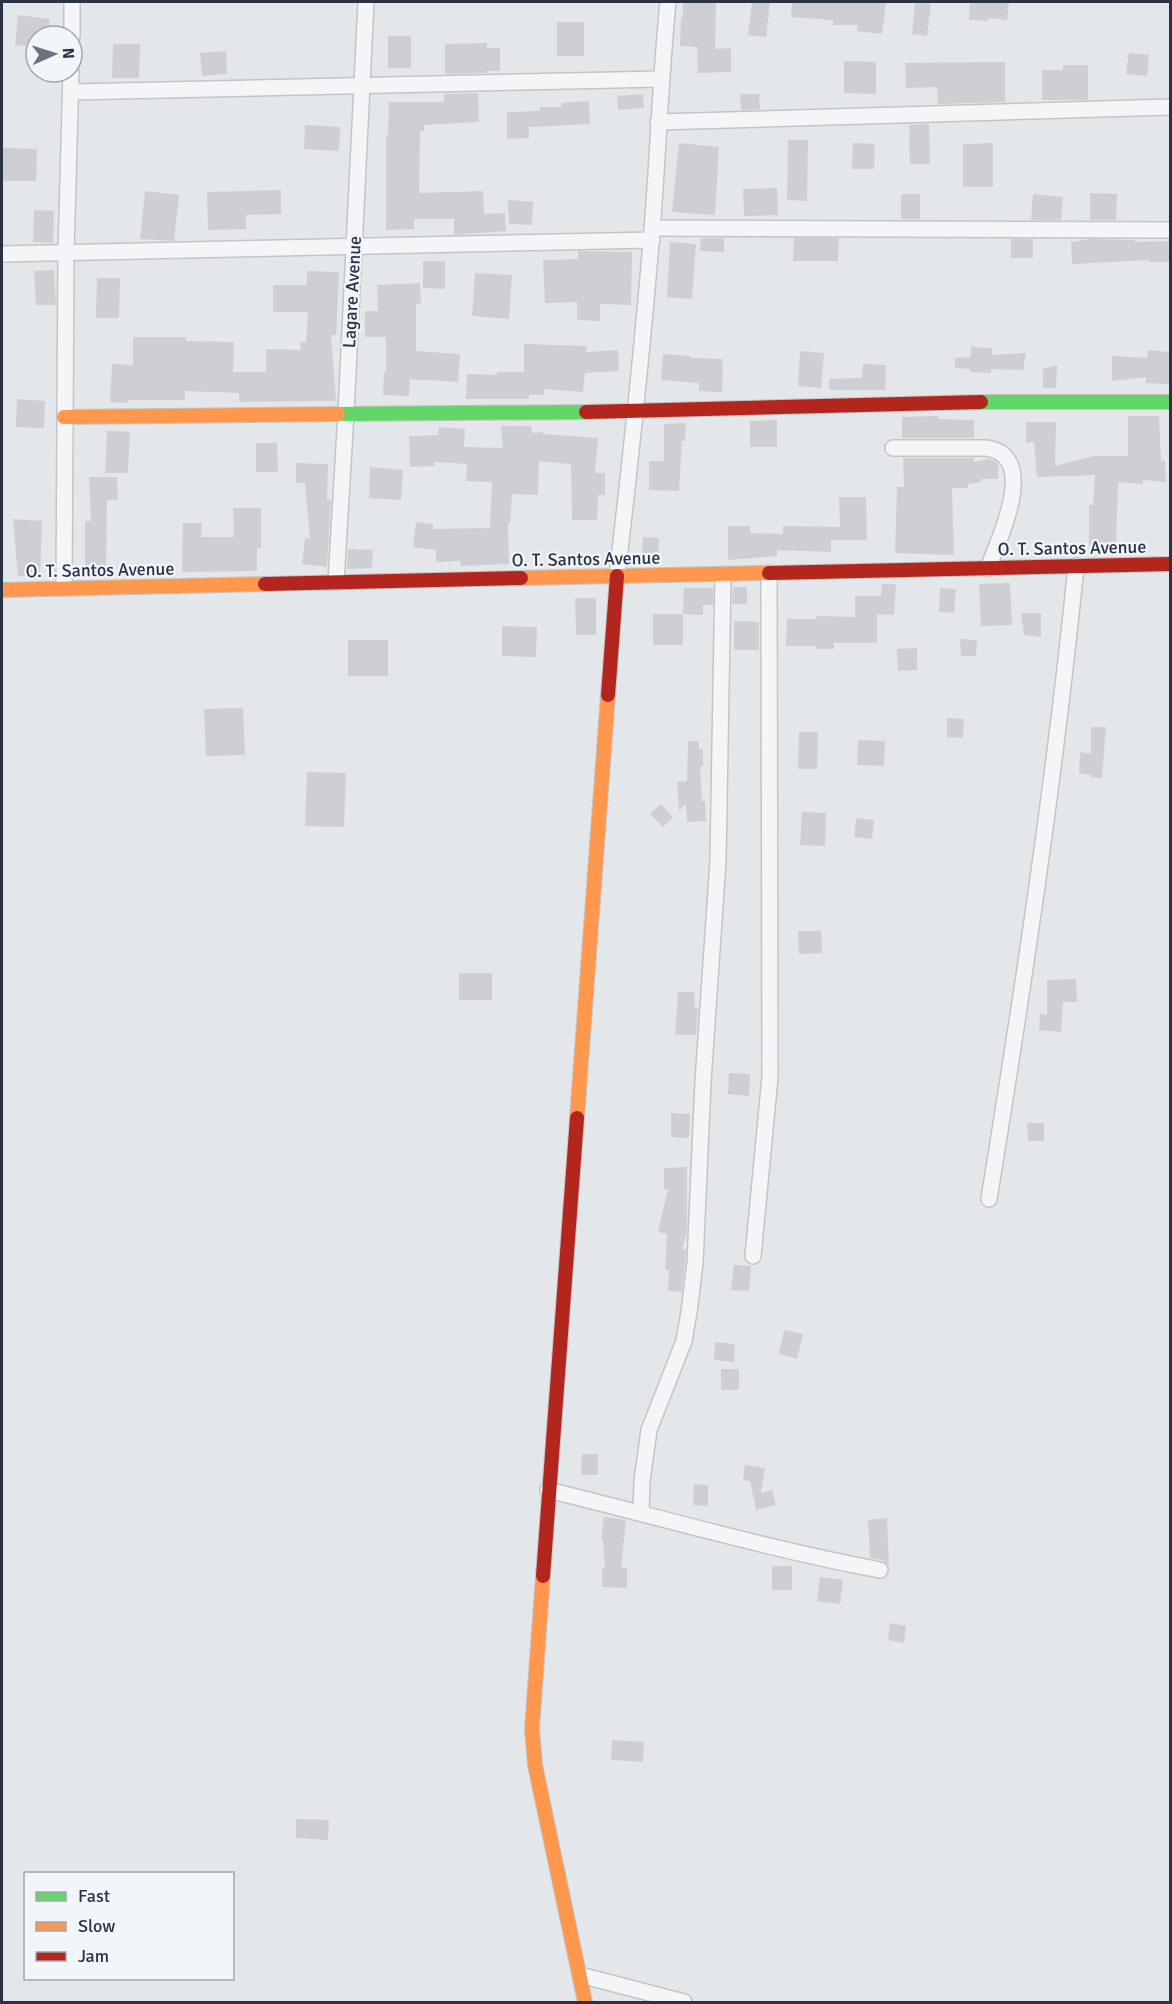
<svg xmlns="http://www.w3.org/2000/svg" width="1172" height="2004" font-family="Signika,sans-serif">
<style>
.building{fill:#cdcfd2}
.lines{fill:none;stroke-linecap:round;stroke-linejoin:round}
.street-casing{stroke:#c2c5c8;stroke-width:18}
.fast-casing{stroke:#c2c5c8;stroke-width:16}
.slow-casing{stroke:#c2c5c8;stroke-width:16}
.jam-casing{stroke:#c2c5c8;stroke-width:16}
.street{stroke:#f4f5f6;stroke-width:15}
.fast{stroke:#63d668;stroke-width:14}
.slow{stroke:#ff974d;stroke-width:14}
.jam{stroke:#b3261e;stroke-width:14}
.labels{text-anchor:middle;stroke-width:4.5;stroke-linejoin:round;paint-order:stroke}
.street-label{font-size:18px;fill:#283346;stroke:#f2f5f9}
</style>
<rect width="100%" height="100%" fill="#e4e7ea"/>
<g class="building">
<polygon points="683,2 716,2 715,49 731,48 731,72 698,73 697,47 680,46 681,17 683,17"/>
<polygon points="752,2 770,3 766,37 748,35"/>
<polygon points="792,2 886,2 882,34 857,31 858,25 833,25 833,20 791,17"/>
<polygon points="915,2 931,4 927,36 912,34"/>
<polygon points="970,2 1009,2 1007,20 988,18 988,21 969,20"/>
<polygon points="18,15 50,19 48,36 36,36 36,47 15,45"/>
<rect x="557" y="22" width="27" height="34"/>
<rect x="388" y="36" width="23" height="32"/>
<polygon points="487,43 487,48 500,48 500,71 487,71 487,73 445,74 445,44"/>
<polygon points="113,44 140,44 139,78 112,78"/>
<polygon points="226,51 227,74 202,76 200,53"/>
<polygon points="1129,53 1149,55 1147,76 1126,74"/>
<polygon points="844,61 876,62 876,94 844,93"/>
<polygon points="1005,62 1005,102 938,104 937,87 906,88 905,63"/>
<polygon points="1063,65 1088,65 1088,100 1042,100 1042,70 1063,70"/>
<polygon points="478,93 479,122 424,125 424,131 420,131 419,193 483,191 484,214 505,213 506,231 454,235 454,219 414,219 414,229 386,230 386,135 388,135 389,102 444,102 444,94"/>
<polygon points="643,94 644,108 618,110 617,96"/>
<polygon points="740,94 759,94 760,109 741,110"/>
<polygon points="589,101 590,124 529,127 529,138 507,139 507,112 540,111 540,107 562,107 561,103"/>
<polygon points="929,124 930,164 910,164 909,125"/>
<polygon points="305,125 340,127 339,151 304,149"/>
<polygon points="788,140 808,140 807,201 787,200"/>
<polygon points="679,143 719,147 715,215 672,212"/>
<polygon points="853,143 875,144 874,169 852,169"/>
<polygon points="993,143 993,187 963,187 963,144"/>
<polygon points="2,148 37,149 36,181 2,181"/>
<polygon points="777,188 778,215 744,216 743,189"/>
<polygon points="281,190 281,214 246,215 246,229 208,230 207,192"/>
<polygon points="145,191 179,195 174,241 140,239"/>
<polygon points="1090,193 1117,194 1116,220 1090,220"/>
<rect x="901" y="194" width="19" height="25"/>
<polygon points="1033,194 1063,197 1061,220 1031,220"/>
<polygon points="508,200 533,202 532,225 509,224"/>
<polygon points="34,210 54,211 53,243 33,242"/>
<polygon points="701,238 724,238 724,252 700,251"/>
<polygon points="794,238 839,238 838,261 793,261"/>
<rect x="1011" y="239" width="22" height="19"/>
<polygon points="1089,239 1135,240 1135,242 1170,241 1170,262 1149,262 1149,260 1072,264 1071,242"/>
<polygon points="670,242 696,244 692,299 667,297"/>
<polygon points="578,251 632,252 631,305 600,304 600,321 577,320 577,302 545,303 543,260 578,259"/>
<polygon points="423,261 445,261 445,289 423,288"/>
<polygon points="54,270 56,305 36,305 34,271"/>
<polygon points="307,271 339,272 336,335 331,335 336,401 239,402 239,393 185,391 185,400 128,400 128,403 110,402 112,364 133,365 133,337 186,337 186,341 234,342 233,372 266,372 266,349 301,350 300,342 306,342 308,312 273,312 273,285 307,285"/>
<polygon points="475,273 512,275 509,319 472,316"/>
<polygon points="97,278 120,278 119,318 96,318"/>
<polygon points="420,283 421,303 416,304 416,351 460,354 458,382 410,379 409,396 383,395 384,372 386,372 386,337 365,337 365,311 378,311 377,285"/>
<polygon points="524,344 587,346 586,352 618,350 619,371 585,373 583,392 544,389 544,395 529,395 529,399 466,399 467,374 497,375 497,372 524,372"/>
<polygon points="971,347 992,348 992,355 1026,353 1023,370 991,369 991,373 970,372 970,369 955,368 955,358 971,357"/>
<polygon points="1148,350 1170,352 1170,384 1146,383 1146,377 1112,381 1112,356 1147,358"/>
<polygon points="800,351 824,353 821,388 798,386"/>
<polygon points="663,354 691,356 691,358 723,359 722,392 699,391 699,383 661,380"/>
<polygon points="863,364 886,365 885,390 829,390 829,379 862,378"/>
<polygon points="1057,365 1056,388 1043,388 1043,369"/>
<polygon points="17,399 45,401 44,428 16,427"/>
<polygon points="938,416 938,419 974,420 974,438 902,438 902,417"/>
<polygon points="1128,416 1159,416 1161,461 1165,461 1166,482 1143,480 1143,484 1118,482 1116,545 1089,547 1089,505 1093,505 1095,475 1037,477 1034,442 1026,443 1026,422 1056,422 1055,466 1094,456 1128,456"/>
<polygon points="777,420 777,447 750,447 750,421"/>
<polygon points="686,423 685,441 682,441 679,491 649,490 649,461 664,461 664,424"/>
<polygon points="501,426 531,426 532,433 543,432 543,434 598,438 595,473 605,473 605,495 598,495 597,520 572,520 571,464 539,461 538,495 512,494 510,523 508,523 509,564 461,566 460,561 436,562 436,550 413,547 416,522 433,524 433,529 490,528 492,482 466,481 467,464 434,462 435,466 410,467 409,436 438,435 439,427 465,429 464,447 503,448"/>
<polygon points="107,431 130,432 128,473 105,473"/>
<polygon points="256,443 277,443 278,472 256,472"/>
<polygon points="903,458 974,458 974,462 989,459 996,462 998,465 998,479 981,479 981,482 968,484 968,488 952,488 954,555 895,553 897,487 904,487"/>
<polygon points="296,463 328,464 327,500 331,500 327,567 302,564 305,538 310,539 305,483 296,483"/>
<polygon points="370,467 403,470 401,500 369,498"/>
<polygon points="89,477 117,477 118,500 107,500 106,568 85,568 85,521 91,521"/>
<polygon points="839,497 866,497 867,540 831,540 831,552 777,550 777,556 728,560 728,526 750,526 750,533 783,534 783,526 840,527"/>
<polygon points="233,508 261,508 261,548 257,548 257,571 182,572 183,523 202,523 201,537 234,537"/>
<polygon points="13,519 42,521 40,576 18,576"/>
<polygon points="643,537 659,538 658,560 642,559"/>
<polygon points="348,549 373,550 372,568 347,569"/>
<polygon points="1010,583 1012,625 981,626 979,584"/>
<polygon points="882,584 896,584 894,615 877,614 877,643 834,643 834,649 816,649 816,646 786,646 787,619 816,619 817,616 855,617 855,596 881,596"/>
<polygon points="733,587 747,587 747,604 732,604"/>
<polygon points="684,588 713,588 713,605 703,605 703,615 683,614"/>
<polygon points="940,588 956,589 954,613 939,612"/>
<polygon points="575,598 596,598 596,635 576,635"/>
<polygon points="1021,613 1041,613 1041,637 1024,635"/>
<rect x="653" y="614" width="30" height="31"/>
<polygon points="734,621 759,622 759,650 734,650"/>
<polygon points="502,626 537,627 536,657 502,656"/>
<polygon points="960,639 977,640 976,656 961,656"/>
<rect x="348" y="640" width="40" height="36"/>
<polygon points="917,648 917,670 898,671 897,649"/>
<polygon points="243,708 245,755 206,756 204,709"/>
<polygon points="947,718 964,719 963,738 947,737"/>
<polygon points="1091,727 1106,727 1102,778 1091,777 1091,775 1079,773 1080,752 1091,754"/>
<polygon points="799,732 818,732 817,769 798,769"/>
<polygon points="858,740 885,741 884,766 857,765"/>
<polygon points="688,741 699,741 699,749 703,749 703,766 700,766 702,801 705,801 706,821 687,822 686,804 679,811 677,782 687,781"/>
<polygon points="307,772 346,773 344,827 305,826"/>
<polygon points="661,804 673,817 663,827 650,814"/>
<polygon points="802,812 826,813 825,846 800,845"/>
<polygon points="856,818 874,820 872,839 854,837"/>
<polygon points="798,931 821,931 822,953 799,954"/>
<rect x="459" y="973" width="33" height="27"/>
<polygon points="1076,979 1077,1002 1063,1002 1061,1032 1039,1030 1040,1014 1047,1015 1047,980"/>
<polygon points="678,992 694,992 695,1008 698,1008 696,1035 675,1035"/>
<polygon points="729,1073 750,1074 749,1096 728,1094"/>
<polygon points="671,1113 690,1114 689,1138 671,1137"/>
<polygon points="1027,1123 1044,1123 1044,1141 1028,1141"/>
<polygon points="687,1167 687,1232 682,1249 686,1250 685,1262 682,1292 668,1291 669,1270 665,1270 667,1234 658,1232 668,1189 664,1189 664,1168"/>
<polygon points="734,1265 751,1266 749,1291 731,1290"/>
<polygon points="784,1330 803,1334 797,1359 779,1354"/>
<polygon points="715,1342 735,1344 734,1362 714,1360"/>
<rect x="721" y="1369" width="18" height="21"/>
<polygon points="582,1454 598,1454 598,1475 581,1475"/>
<polygon points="745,1465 765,1468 761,1493 772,1490 776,1505 758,1509 757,1513 750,1481 743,1480"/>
<polygon points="694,1484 708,1485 708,1506 693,1505"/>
<polygon points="604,1517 626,1520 621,1568 627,1568 627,1588 602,1587 602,1568 605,1568 603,1540 601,1540"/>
<polygon points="887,1518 889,1564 887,1564 882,1560 870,1558 868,1520"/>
<rect x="772" y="1566" width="20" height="24"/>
<polygon points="820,1577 843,1580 840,1604 817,1601"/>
<polygon points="890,1623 906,1626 904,1643 888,1640"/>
<polygon points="612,1740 644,1742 643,1762 611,1760"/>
<polygon points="296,1819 329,1820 328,1840 296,1838"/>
</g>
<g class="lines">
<defs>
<g id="street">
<polyline points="72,36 72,2"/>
<polyline points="71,92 661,79"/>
<polyline points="658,122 1170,107"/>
<polyline points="652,228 1170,230"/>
<polyline points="2,254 652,240"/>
<path d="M893,448h93c54,7 13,91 2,120"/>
<path d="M617,576c13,-111 25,-223 34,-334 7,-80 9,-161 17,-240"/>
<polyline points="336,582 346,413 366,2"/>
<polyline points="64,588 66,253 71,72"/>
<path d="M989,1199c34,-210 66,-421 87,-633"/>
<polyline points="753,1256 770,1077 769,573"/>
<path d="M548,1490c111,27 220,59 332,80"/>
<polyline points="641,1513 642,1481 649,1430 684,1341 689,1312 695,1263 703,1082 718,861 723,574"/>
<polyline points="580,1975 684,2002"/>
</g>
<g id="fast">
<polyline points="981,402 1170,402"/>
<polyline points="338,414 586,412"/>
</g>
<g id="slow">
<polyline points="64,417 338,414"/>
<polyline points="521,578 769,573"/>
<polyline points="2,590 265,584"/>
<polyline points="577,1118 608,695"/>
<polyline points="543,1576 532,1729 535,1765 585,2002"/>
</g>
<g id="jam">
<polyline points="586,412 981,402"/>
<polyline points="769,573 1170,564"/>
<polyline points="265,584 521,578"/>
<polyline points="608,695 617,576"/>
<polyline points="543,1576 577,1118"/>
</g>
</defs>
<use href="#street" class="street-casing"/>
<use href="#fast" class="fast-casing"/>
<use href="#slow" class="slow-casing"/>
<use href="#jam" class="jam-casing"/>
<use href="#street" class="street"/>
<use href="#fast" class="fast"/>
<use href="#slow" class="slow"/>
<use href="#jam" class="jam"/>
</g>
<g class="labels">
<g class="street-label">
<text transform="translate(352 292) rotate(-87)" y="6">Lagare Avenue</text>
<text transform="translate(1072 548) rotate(-1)" y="6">O. T. Santos Avenue</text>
<text transform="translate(586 559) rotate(-1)" y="6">O. T. Santos Avenue</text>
<text transform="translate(100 570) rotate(-1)" y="6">O. T. Santos Avenue</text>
</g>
</g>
<rect width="1172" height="2004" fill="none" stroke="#283346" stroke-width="6"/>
<rect x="24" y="1872" width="210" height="108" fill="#f2f5f9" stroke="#a1a7b1" stroke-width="1.5"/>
<rect x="36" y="1892" width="30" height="9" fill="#63d668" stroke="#a1a7b1" stroke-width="1.5"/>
<text x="78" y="1902" font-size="18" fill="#283346">Fast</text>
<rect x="36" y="1922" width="30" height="9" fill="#ff974d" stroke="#a1a7b1" stroke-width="1.5"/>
<text x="78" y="1932" font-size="18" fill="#283346">Slow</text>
<rect x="36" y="1952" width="30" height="9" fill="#b3261e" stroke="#a1a7b1" stroke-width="1.5"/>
<text x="78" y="1962" font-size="18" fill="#283346">Jam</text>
<g transform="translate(54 54) rotate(87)"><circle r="28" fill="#f2f5f9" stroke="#a1a7b1" stroke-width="1.5"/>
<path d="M0-4.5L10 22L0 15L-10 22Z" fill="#6a727f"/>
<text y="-9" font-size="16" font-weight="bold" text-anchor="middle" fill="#283346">N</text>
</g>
</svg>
